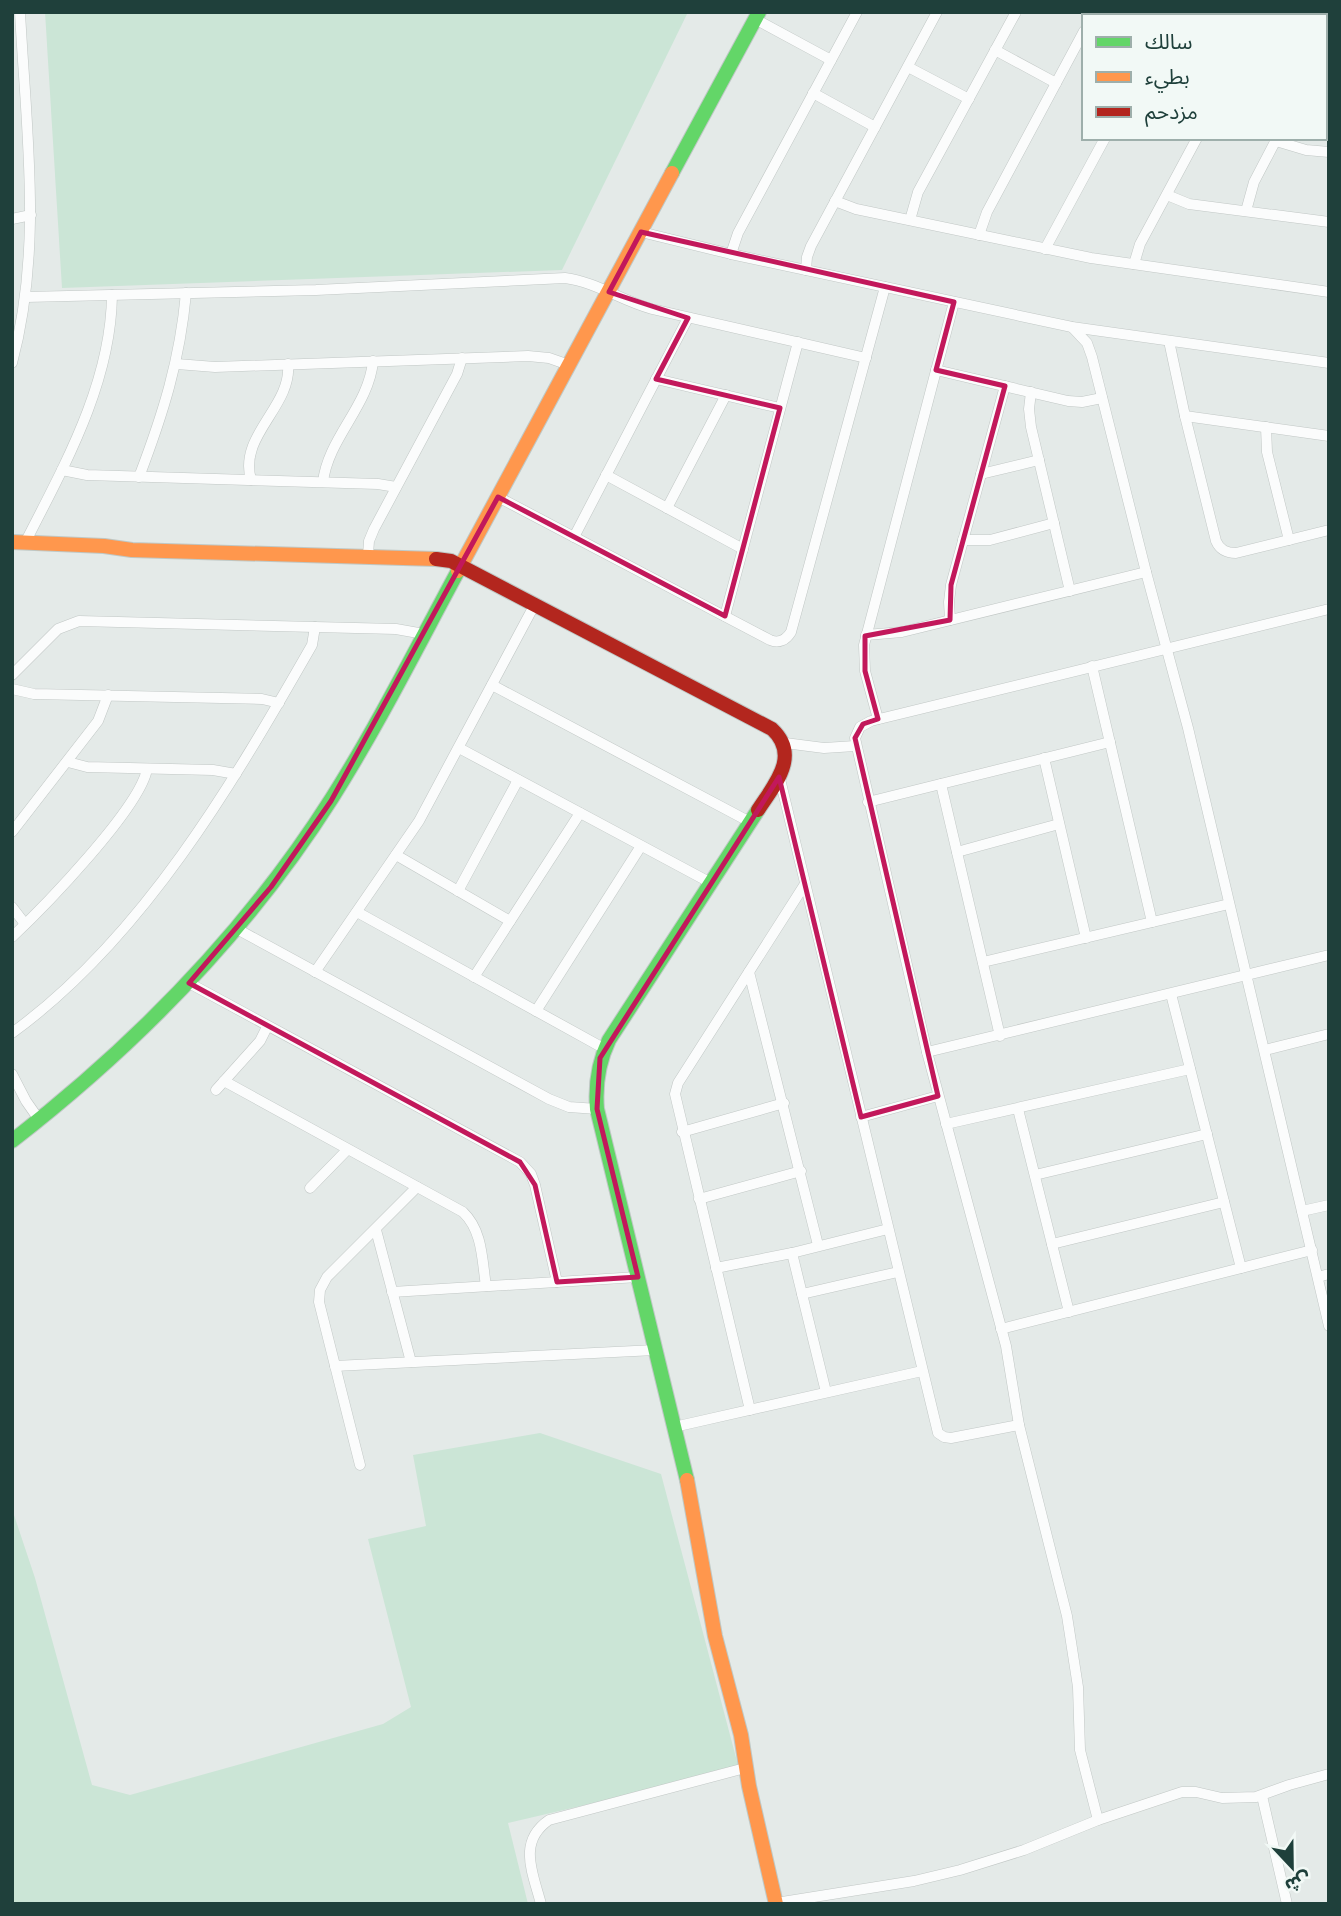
<svg xmlns="http://www.w3.org/2000/svg" width="1341" height="1916" font-family="'Source Sans 3','Noto Sans Arabic',sans-serif">
<style>
.green{fill:#cbe5d6}
.lines{fill:none;stroke-linecap:round;stroke-linejoin:round}
.street-casing{stroke:#c1c7c5;stroke-width:11}
.fast-casing{stroke:#bfc8c5;stroke-width:16}
.slow-casing{stroke:#bfc8c5;stroke-width:16}
.jam-casing{stroke:#bfc8c5;stroke-width:16}
.street{stroke:#fbfcfc;stroke-width:10}
.fast{stroke:#63d668;stroke-width:14}
.slow{stroke:#ff974d;stroke-width:14}
.jam{stroke:#b3261e;stroke-width:14}
.marked{fill:none;stroke:#c2185b;stroke-width:5;stroke-linejoin:round}
</style>
<rect width="100%" height="100%" fill="#e4eae8"/>
<g class="green">
<polygon points="45,12 688,12 562,270 62,288"/>
<polygon points="540,1433 661,1474 739,1769 508,1823 528,1904 12,1904 12,1509 35,1578 92,1785 130,1795 383,1724 411,1707 368,1539 426,1526 413,1455"/>
</g>
<g class="lines">
<defs>
<g id="street">
<polyline points="1092,16 1094,12"/>
<polyline points="1171,16 1173,12"/>
<polyline points="1263,16 1264,12"/>
<polyline points="755,19 831,60"/>
<polyline points="1325,49 1329,43"/>
<polyline points="995,50 1056,83"/>
<polyline points="908,67 969,99"/>
<polyline points="1325,81 1329,82"/>
<polyline points="813,93 875,127"/>
<polyline points="1276,141 1306,150 1329,152"/>
<polyline points="1167,195 1189,204 1329,222"/>
<polyline points="835,201 856,209 1091,258 1329,292"/>
<polyline points="1246,211 1254,182 1277,138"/>
<polyline points="12,219 31,215"/>
<polyline points="910,220 918,192 1016,12"/>
<polyline points="641,232 731,254 1072,327 1329,363"/>
<polyline points="979,235 987,212 1084,31"/>
<polyline points="1045,249 1105,138"/>
<polyline points="731,254 738,233 857,12"/>
<polyline points="1134,264 1140,244 1197,138"/>
<polyline points="806,270 807,257 811,246 937,12"/>
<path d="M26,297l290,-7 249,-12c31,4 57,23 87,31l214,49"/>
<polyline points="1072,327 1087,343 1092,357 1146,572 1188,728 1329,1326"/>
<path d="M1169,341l16,75 31,125c4,9 10,12 20,12l93,-23"/>
<path d="M12,363c31,-115 14,-234 8,-351"/>
<polyline points="177,364 215,367 528,356 549,358 569,365"/>
<polyline points="936,370 1068,401 1082,402 1102,398"/>
<polyline points="656,379 780,408"/>
<polyline points="1031,392 1029,409 1031,427 1070,591"/>
<polyline points="1185,416 1329,436"/>
<polyline points="1266,427 1267,452 1289,540"/>
<polyline points="62,470 87,475 378,484 396,487"/>
<polyline points="981,474 1039,460"/>
<polyline points="606,475 743,549"/>
<path d="M139,477c24,-63 41,-117 47,-184"/>
<path d="M251,480c-13,-45 41,-73 37,-116"/>
<path d="M323,482c5,-44 46,-76 50,-121"/>
<path d="M498,497l272,143c9,4 16,0 21,-8l94,-345"/>
<polyline points="667,508 726,395"/>
<polyline points="574,537 688,318"/>
<polyline points="963,540 990,540 1054,523"/>
<path d="M25,543c39,-77 86,-159 87,-248"/>
<polyline points="368,555 369,541 374,529 457,374 462,358"/>
<polyline points="725,616 798,342"/>
<polyline points="950,620 949,602 951,585 1005,386"/>
<polyline points="866,635 902,632 1146,572"/>
<polyline points="1092,666 1152,922"/>
<polyline points="12,675 58,629 79,621 396,629 424,634"/>
<polyline points="492,685 750,822"/>
<polyline points="12,689 34,694 262,699 279,703"/>
<polyline points="878,719 865,671 864,645 954,302"/>
<polyline points="785,743 824,748 855,746"/>
<polyline points="459,748 711,883"/>
<polyline points="1044,758 1086,938"/>
<polyline points="68,762 87,767 213,770 236,774"/>
<polyline points="779,775 938,1433 944,1437 951,1438 1019,1425"/>
<polyline points="941,784 1000,1036"/>
<polyline points="868,802 1110,742"/>
<polyline points="12,832 98,721 108,695"/>
<polyline points="957,852 1059,824"/>
<polyline points="396,855 510,921"/>
<polyline points="458,891 518,780"/>
<polyline points="12,907 25,924"/>
<polyline points="357,912 605,1049"/>
<polyline points="237,929 549,1099 569,1107 597,1109"/>
<path d="M12,937c32,-30 128,-129 135,-168"/>
<polyline points="983,962 1229,904"/>
<polyline points="315,972 419,821 535,604"/>
<polyline points="749,972 818,1245"/>
<polyline points="474,977 580,813"/>
<polyline points="189,983 520,1162 531,1174 535,1185 557,1282"/>
<polyline points="1171,994 1241,1268"/>
<polyline points="536,1011 641,846"/>
<path d="M12,1033c131,-95 221,-250 300,-388l3,-18"/>
<polyline points="1265,1050 1329,1034"/>
<polyline points="927,1052 1329,955"/>
<polyline points="12,1074 26,1101 40,1121"/>
<path d="M224,1081l239,131c20,19 19,49 23,74"/>
<polyline points="216,1090 260,1041 267,1027"/>
<polyline points="1018,1109 1069,1312"/>
<polyline points="861,1117 938,1096"/>
<polyline points="946,1124 1190,1069"/>
<polyline points="682,1132 784,1103"/>
<polyline points="1035,1175 1207,1134"/>
<polyline points="310,1188 347,1150"/>
<polyline points="699,1199 801,1171"/>
<polyline points="1302,1211 1329,1205"/>
<polyline points="376,1230 411,1362"/>
<polyline points="1052,1244 1224,1202"/>
<polyline points="792,1253 826,1392"/>
<polyline points="716,1268 792,1253 888,1229"/>
<polyline points="1318,1277 1329,1274"/>
<polyline points="392,1292 638,1277"/>
<polyline points="802,1294 898,1272"/>
<polyline points="1001,1329 1312,1250"/>
<polyline points="335,1366 655,1350"/>
<polyline points="750,1410 675,1094 678,1083 805,884"/>
<polyline points="674,1427 922,1371"/>
<polyline points="360,1465 319,1302 320,1290 327,1277 417,1187"/>
<polyline points="1262,1796 1287,1904"/>
<polyline points="1098,1820 1080,1750 1078,1687 1067,1616 1019,1425 1006,1346 927,1052 855,738 860,727 871,721 1329,609"/>
<polyline points="776,1903 914,1881 960,1870 1024,1850 1098,1820 1182,1792 1196,1792 1222,1798 1256,1797 1289,1785 1329,1774"/>
<path d="M541,1904c-8,-31 -24,-62 8,-84l196,-52"/>
</g>
<g id="fast">
<polyline points="672,173 759,12"/>
<path d="M12,1141c125,-97 235,-209 320,-343 46,-73 85,-151 126,-227"/>
<path d="M687,1480l-90,-371c-2,-25 1,-46 12,-69l149,-230"/>
</g>
<g id="slow">
<polyline points="12,542 104,546 132,550 436,559"/>
<polyline points="458,571 672,173"/>
<polyline points="687,1480 715,1636 741,1735 749,1786 776,1904"/>
</g>
<path id="jam" d="M436,559l15,2 321,168c29,27 2,56 -14,81"/>
</defs>
<use href="#street" class="street-casing"/>
<use href="#fast" class="fast-casing"/>
<use href="#slow" class="slow-casing"/>
<use href="#jam" class="jam-casing"/>
<use href="#street" class="street"/>
<use href="#fast" class="fast"/>
<use href="#slow" class="slow"/>
<use href="#jam" class="jam"/>
</g>
<path class="marked" d="M641,232l313,70 -18,68 69,16 -54,199 -1,35 -85,16v35l13,48 -15,5 -8,14 83,358 -77,21 -82,-340 -179,281 -3,51 41,168 -81,5 -22,-97 -15,-23 -331,-179 82,-96 60,-86 167,-304 227,119 55,-208 -124,-29 32,-61 -79,-26z"/>
<rect width="1341" height="1916" fill="none" stroke="#1f403b" stroke-width="28"/>
<rect x="1082" y="14" width="245" height="126" fill="#f2f9f6" stroke="#9eafab" stroke-width="2"/>
<rect x="1096" y="37" width="35" height="10" fill="#63d668" stroke="#9eafab" stroke-width="2"/>
<text x="1145" y="49" font-size="21" fill="#1f403b">سالك</text>
<rect x="1096" y="72" width="35" height="10" fill="#ff974d" stroke="#9eafab" stroke-width="2"/>
<text x="1145" y="84" font-size="21" fill="#1f403b">بطيء</text>
<rect x="1096" y="107" width="35" height="10" fill="#b3261e" stroke="#9eafab" stroke-width="2"/>
<text x="1145" y="119" font-size="21" fill="#1f403b">مزدحم</text>
<g transform="translate(1292 1867) rotate(158)" stroke="#f2f9f6" stroke-width="5" paint-order="stroke">
<path d="M0-5L12 26L0 18L-12 26Z" fill="#1f403b"/>
<text y="-10" font-size="19" font-weight="bold" text-anchor="middle" fill="#1f403b">ش</text>
</g>
</svg>
